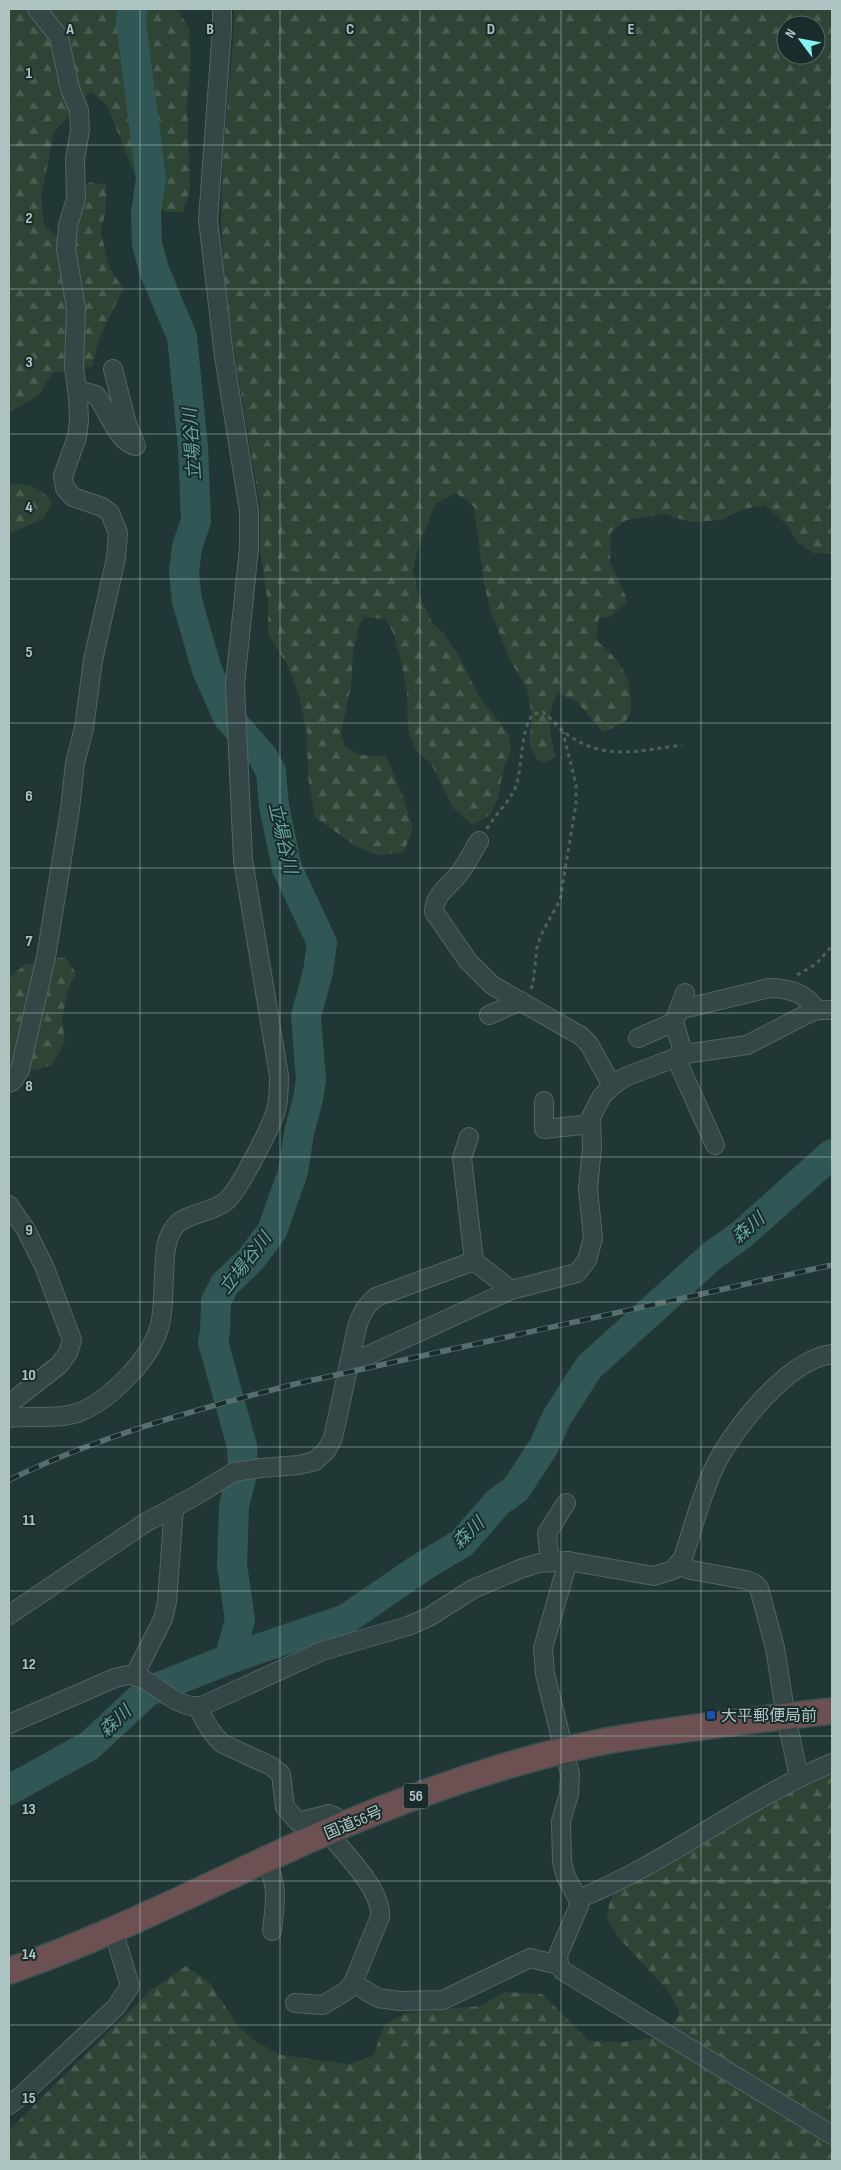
<svg xmlns="http://www.w3.org/2000/svg" width="841" height="2170" font-family="'Sofia Sans Condensed','Noto Sans JP',sans-serif">
<style>
.forest{fill:url(#forest-firs);fill-rule:evenodd}
.lines{fill:none;stroke-linecap:round;stroke-linejoin:round}
.river{stroke:#305755;stroke-width:30}
.minor-casing{stroke:#516564;stroke-width:20}
.highway-casing{stroke:#3e5251;stroke-width:28}
.path{stroke:#4b6056;stroke-width:3;stroke-dasharray:4 4;stroke-linecap:butt}
.minor{stroke:#344746;stroke-width:18}
.highway{stroke:#6d5152;stroke-width:25}
.rail-casing{stroke:#566e6d;stroke-width:5.5}
.rail{stroke:#192c2b;stroke-width:4;stroke-dasharray:11;stroke-linecap:butt}
.grid{fill:none;stroke:#aec4c3;stroke-width:1;stroke-opacity:0.55}
.transit-dot{fill:#1a4fb4;stroke:#192c2b;stroke-width:2}
.labels{text-anchor:middle;stroke-width:4;stroke-linejoin:round;paint-order:stroke}
.shield{fill:#192c2b;stroke:#819695;stroke-width:1}
.shield-label{font-size:15px;font-weight:bold;fill:#aec4c3}
.poi-label{font-size:16px;fill:#aec4c3;stroke:#192c2b;text-anchor:start}
.street-label{font-size:16px;fill:#aec4c3;stroke:#192c2b}
.water-label{font-size:18px;font-style:italic;fill:#68a39e;stroke:#192c2b}
.grid-label{font-size:16px;text-anchor:middle;font-weight:bold;fill:#aec4c3;stroke:#192c2b;stroke-width:4;stroke-linejoin:round;paint-order:stroke}
</style>
<defs>
<pattern id="forest-firs" width="22" height="20" patternUnits="userSpaceOnUse" patternTransform="scale(1.25)"><rect width="22" height="20" fill="#2e4535"/><path d="M5 1l3.5 6h-7zM16 11l3.5 6h-7z" fill="#4a5e51"/></pattern>
</defs>
<rect width="100%" height="100%" fill="#213735"/>
<g class="forest">
<polygon points="9,9 177,9 189,28 191,63 187,102 190,190 183,212 165,212 139,184 107,106 91,91 54,132 41,197 44,225 56,236 74,232 83,188 90,182 106,185 106,208 101,233 109,266 123,289 99,339 93,366 52,373 39,395 9,413"/>
<path d="M234,9h598v545l-19,-1 -16,-11 -10,-17 -22,-20 -21,4 -23,11 -31,2 -26,-8 -38,6 -15,12 -1,30 18,39 -18,16 -11,1 -3,22c22,19 34,32 35,62 0,8 0,15 -7,20 -6,4 -15,7 -21,10l-26,-30 -19,-9c-13,22 -8,38 -3,62l-8,8 -10,-3 -8,-16 3,-27 -5,-28 -17,-29 -20,-50 -6,-27 -10,-76 -18,-14 -20,10 -18,44 -5,24 5,21 14,31 13,12 15,23 19,38 30,39 2,15 -8,21 -5,27 -7,16 -18,11 -20,-17 -21,-43 -18,-17 -6,-20 -1,-35 -5,-28 -8,-30 -8,-16 -22,-2 -5,9 -6,27 -2,33 -10,47 4,14 14,8 27,1 18,43 9,30 -9,23 -26,3 -21,-8 -42,-30 -7,-40 -1,-43 -8,-38 -11,-30 -20,-32v-30l-8,-54v-44l-26,-156 -10,-74 -3,-55 2,-65 11,-126zM786,25h30v30h-30z"/>
<path d="M18,484c16,2 25,5 34,19l-9,16 -34,15v-49z"/>
<polygon points="57,958 65,958 76,973 68,989 62,1019 65,1042 52,1065 36,1070 9,1064 9,977 25,965"/>
<polygon points="832,1774 832,2161 9,2161 9,2130 151,1990 186,1966 209,1982 239,2027 256,2042 281,2055 349,2064 373,2056 384,2025 406,2013 480,2006 505,1992 542,1994 589,2041 624,2042 665,2036 680,2014 669,1992 619,1938 607,1919 609,1904 623,1870 691,1846 812,1781"/>
</g>
<g class="lines">
<g class="river">
<polyline points="132,9 131,23 151,178 146,213 147,244 154,270 182,337 193,447 196,521 187,547 184,573 187,601 207,670 228,717 263,757 271,772 274,806 287,868 322,943 318,972 306,1016 311,1080 308,1099 299,1133 293,1172 272,1231 251,1259 225,1284 216,1301 215,1332 213,1342 242,1446 243,1470 234,1506 232,1565 240,1620 229,1659"/>
<polyline points="9,1790 89,1746 147,1692 229,1659 346,1619 422,1567 462,1543 498,1502 516,1489 544,1446 557,1417 589,1367 713,1255 741,1235 832,1154"/>
</g>
<defs>
<g id="minor">
<polyline points="37,9 59,37 70,89 79,110 80,130 75,159 76,199 68,225 66,249 76,308 74,367 78,397"/>
<path d="M479,841c-6,10 -11,20 -18,30 -10,15 -27,22 -27,41l34,49 24,24 89,51 8,8 23,42"/>
<path d="M679,1010l90,-22c19,0 37,5 48,22"/>
<polyline points="489,1015 521,1001"/>
<polyline points="638,1038 674,1022"/>
<polyline points="684,1055 674,1022 685,993"/>
<polyline points="676,1058 715,1145"/>
<path d="M9,1083l4,-2 7,-11 26,-113 24,-148 5,-46 9,-35 9,-68 23,-102 2,-25 -8,-20 -8,-6 -29,-10 -8,-9 -2,-12 14,-39 2,-16 -1,-24 3,-6 15,4c11,13 22,49 40,51l-9,-22 -14,-55"/>
<polyline points="544,1101 544,1129 591,1124"/>
<polyline points="469,1137 462,1158 474,1261"/>
<polyline points="9,1205 26,1230 44,1266 72,1340 68,1353 59,1365 9,1404"/>
<path d="M349,1364c7,-26 5,-49 27,-67l98,-36 37,29"/>
<path d="M9,1418c22,-3 46,2 68,-5 31,-11 73,-53 82,-85 5,-16 4,-36 5,-53 1,-16 0,-38 13,-51 10,-10 35,-12 48,-22 13,-9 46,-75 51,-92 3,-11 3,-22 3,-34l-36,-216 -8,-176 14,-136v-37l-25,-155 -16,-136 14,-192v-19"/>
<polyline points="568,1561 543,1648 545,1674 570,1774 569,1794 561,1821 562,1862 566,1877 578,1899 579,1906 558,1955 559,1965 563,1971 832,2135"/>
<polyline points="550,1562 547,1533 566,1503"/>
<polyline points="677,1565 691,1570 746,1580 754,1583 759,1588 775,1648 786,1717 799,1777"/>
<polyline points="9,1615 145,1523 195,1496 234,1472 261,1468 299,1465 315,1461 326,1451 333,1438 349,1364 511,1290 577,1273 587,1260 593,1238 588,1189 592,1147 591,1117 602,1096 612,1086 625,1077 685,1054 747,1045 805,1015 817,1010 832,1010"/>
<polyline points="134,1676 163,1619 167,1602 174,1507"/>
<path d="M197,1706c8,15 14,28 26,38l48,22 10,8 4,33 13,15 31,-8 5,2 6,11"/>
<path d="M9,1724l106,-46c5,-1 10,-3 15,-3 25,3 43,35 72,31l120,-55 86,-25 21,-9 44,-28 47,-20 19,-6 29,-2 86,15 19,-6 10,-12c10,-30 18,-62 31,-90 19,-39 73,-108 118,-114"/>
<path d="M266,1860c13,29 9,41 6,71"/>
<path d="M578,1899c90,-36 165,-99 254,-136"/>
<polyline points="353,1983 378,1998 400,2001 443,2000 530,1958 559,1965"/>
<path d="M295,2003l28,2 23,-14 7,-8 27,-66c2,-28 -35,-63 -52,-84"/>
<polyline points="9,2105 22,2095 116,2007 130,1986 113,1929"/>
</g>
<path id="highway" d="M9,1971c139,-48 267,-124 405,-174 64,-24 130,-44 197,-57 73,-12 148,-21 221,-29"/>
</defs>
<use href="#minor" class="minor-casing"/>
<use href="#highway" class="highway-casing"/>
<g class="path">
<path d="M487,829c8,-15 23,-27 29,-43 7,-22 4,-54 17,-72l10,-2c8,6 13,13 20,19 38,31 75,20 119,14"/>
<polyline points="797,975 816,964 832,946"/>
<polyline points="531,989 533,984 537,947 542,933 560,900 576,804 576,785 563,732"/>
</g>
<use href="#minor" class="minor"/>
<use href="#highway" class="highway"/>
<defs>
<path id="rail" d="M9,1480c90,-44 189,-71 286,-96l537,-119"/>
</defs>
<use href="#rail" class="rail-casing"/>
<use href="#rail" class="rail"/>
</g>
<path class="grid" d="M140,9v2152M280,9v2152M420,9v2152M561,9v2152M701,9v2152M9,145h823M9,289h823M9,434h823M9,579h823M9,723h823M9,868h823M9,1013h823M9,1157h823M9,1302h823M9,1447h823M9,1591h823M9,1736h823M9,1881h823M9,2025h823"/>
<rect class="transit-dot" x="706" y="1710" width="10" height="10" rx="2.5"/>
<g class="labels">
<rect class="shield" x="403.5" y="1783.5" width="25" height="25" rx="4"/>
<g class="shield-label">
<text x="416" y="1801">56</text>
</g>
<g class="poi-label">
<text x="721" y="1721">大平郵便局前</text>
</g>
<g class="street-label">
<text transform="translate(353 1822) rotate(-23)" y="6">国道56号</text>
</g>
<g class="water-label">
<text transform="translate(192 444) rotate(-94)" y="6">立場谷川</text>
<text transform="translate(283 838) rotate(77)" y="6">立場谷川</text>
<text transform="translate(748 1228) rotate(-41)" y="6">森川</text>
<text transform="translate(245 1263) rotate(-52)" y="6">立場谷川</text>
<text transform="translate(468 1533) rotate(-44)" y="6">森川</text>
<text transform="translate(115 1721) rotate(-43)" y="6">森川</text>
</g>
</g>
<g class="grid-label">
<text x="70" y="34">A</text>
<text x="210" y="34">B</text>
<text x="350" y="34">C</text>
<text x="491" y="34">D</text>
<text x="631" y="34">E</text>
<text x="29" y="78">1</text>
<text x="29" y="223">2</text>
<text x="29" y="367">3</text>
<text x="29" y="512">4</text>
<text x="29" y="657">5</text>
<text x="29" y="801">6</text>
<text x="29" y="946">7</text>
<text x="29" y="1091">8</text>
<text x="29" y="1235">9</text>
<text x="29" y="1380">10</text>
<text x="29" y="1525">11</text>
<text x="29" y="1669">12</text>
<text x="29" y="1814">13</text>
<text x="29" y="1959">14</text>
<text x="29" y="2103">15</text>
</g>
<rect width="841" height="2170" fill="none" stroke="#aec4c3" stroke-width="20"/>
<g transform="translate(801 40) rotate(302)"><circle r="24" fill="#192c2b" stroke="#556968"/>
<path d="M0-4L9 19L0 12L-9 19Z" fill="#82f5f2"/>
<text y="-8" font-size="14" font-weight="bold" text-anchor="middle" fill="#aec4c3">N</text>
</g>
</svg>
